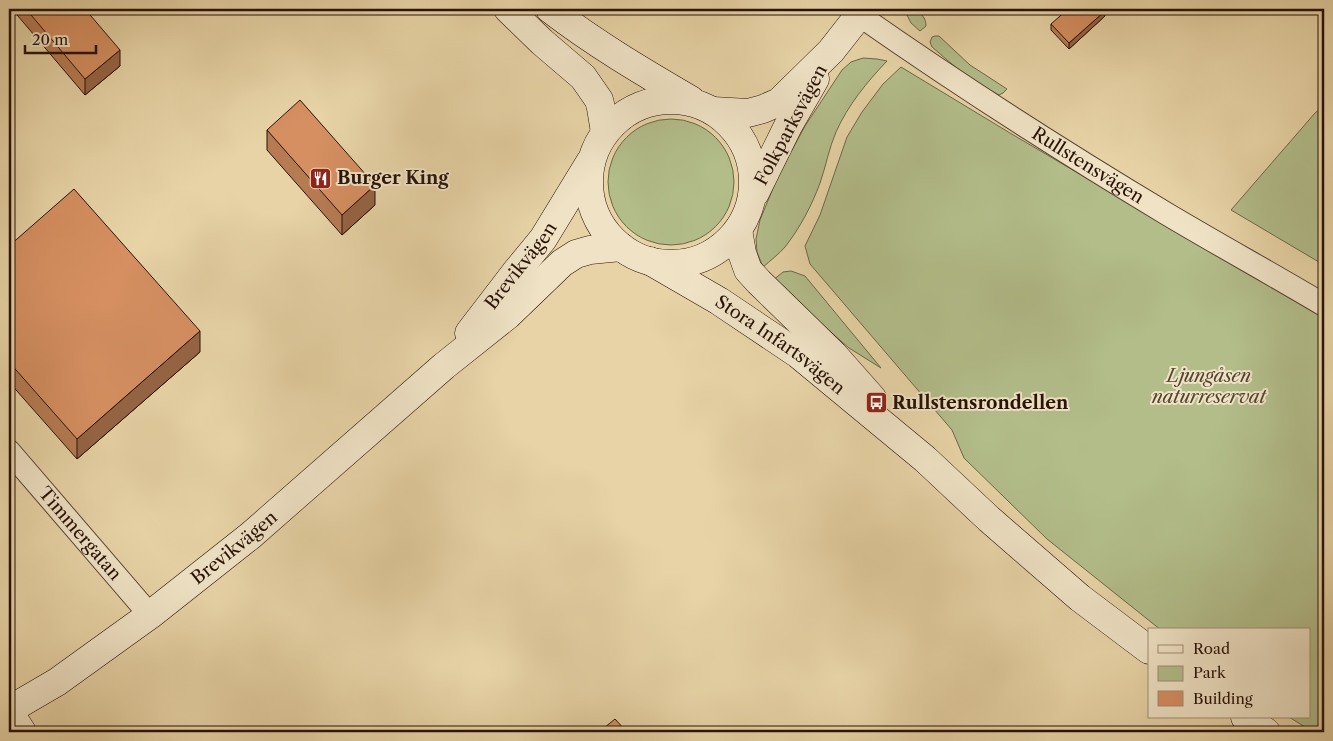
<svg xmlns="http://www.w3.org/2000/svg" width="1333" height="741" font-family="'Libre Caslon Text',serif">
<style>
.green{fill:#b2bd8a;stroke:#6d6749}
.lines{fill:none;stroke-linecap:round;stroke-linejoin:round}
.street-casing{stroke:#584230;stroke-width:24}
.secondary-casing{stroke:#281108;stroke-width:29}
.street{stroke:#efe2c5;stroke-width:22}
.secondary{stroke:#efe2c5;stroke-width:28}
.wall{fill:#b77b53;stroke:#281108}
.shaded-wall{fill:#956444;stroke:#281108}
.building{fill:#d58f61;stroke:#281108}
.labels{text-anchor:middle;stroke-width:4;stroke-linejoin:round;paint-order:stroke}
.street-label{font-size:18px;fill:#281108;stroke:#efe2c5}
.poi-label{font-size:18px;font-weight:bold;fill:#281108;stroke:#efe2c5;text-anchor:start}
.park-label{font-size:18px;font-style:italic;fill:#51452f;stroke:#efe2c5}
</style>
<rect width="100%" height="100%" fill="#e7d3a6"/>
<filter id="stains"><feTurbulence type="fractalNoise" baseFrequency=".004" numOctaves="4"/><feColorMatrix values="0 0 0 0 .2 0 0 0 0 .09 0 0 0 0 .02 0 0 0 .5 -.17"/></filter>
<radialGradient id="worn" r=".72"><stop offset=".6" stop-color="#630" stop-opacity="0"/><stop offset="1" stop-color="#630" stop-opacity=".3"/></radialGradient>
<g class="green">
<path d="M904,9h11c6,5 11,8 11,17l-6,5 -9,-8z"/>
<path d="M935,36h4l31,29 37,24 -4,4 -4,2c-25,-11 -46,-30 -67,-48l-2,-5 2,-5z"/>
<path d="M863,58l14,1 10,2c-20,21 -39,44 -51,71 -7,16 -10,34 -16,51 -8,22 -20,45 -35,64 -6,7 -15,14 -22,20l-6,-15 -1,-13 4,-19 18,-44 27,-50 37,-56 9,-8z"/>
<polygon points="901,67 1010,133 1324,318 1324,732 1313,732 1289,717 1309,717 1309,630 1161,630 1156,626 1047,539 964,458 952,430 810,264 805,246 820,215 847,137 862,112 883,84"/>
<polygon points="1324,106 1324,265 1231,210 1315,113"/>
<circle cx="671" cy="182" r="63"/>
<polygon points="791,271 805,276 881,368 849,348 772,281 783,272"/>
</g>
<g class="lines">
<defs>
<g id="street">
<path id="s1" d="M859,15c100,70 203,136 308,199 52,31 105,60 157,91"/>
<path id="s2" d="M9,451l141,164"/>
</g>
<g id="secondary">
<polyline points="508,9 542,42 583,77 599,100 601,108 605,132"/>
<path d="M550,9c44,34 93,63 141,91"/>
<circle cx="671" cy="182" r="82"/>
<polyline points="713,111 748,113 763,109 779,102 831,51 864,9"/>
<polyline points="755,193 788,126 815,79"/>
<polyline points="738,230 742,253 748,270 759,282 834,355 872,398"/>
<path id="s3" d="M650,261l69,40 79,53 127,105 64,60 91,79 69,52"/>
<path id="s4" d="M469,333l46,-60 28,-34 47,-77"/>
<path id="s5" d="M9,710l48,-28 93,-67 100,-79 194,-170 64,-51 54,-52 14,-9 14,-4 31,-3"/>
<polyline points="9,712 22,732"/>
<polyline points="1245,717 1266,732"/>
</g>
</defs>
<use href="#street" class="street-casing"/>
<use href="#secondary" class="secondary-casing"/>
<use href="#street" class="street"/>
<use href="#secondary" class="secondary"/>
</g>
<g class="wall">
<polygon points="12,9 85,9 120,66 85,95"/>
<polygon points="1105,16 1069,49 1051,30 1051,24"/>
<polygon points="267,130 375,205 342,235 267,150"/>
<polygon points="9,246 200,352 77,459 9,382"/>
</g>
<g class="shaded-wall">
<polygon points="1105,11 1105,16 1069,49 1069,43"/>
<polygon points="120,50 120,66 85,95 85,79"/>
<polygon points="375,185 375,205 342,235 342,215"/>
<polygon points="200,331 200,352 77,459 77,439"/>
</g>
<g class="building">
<polygon points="26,9 85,9 120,50 85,79"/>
<polygon points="1068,9 1103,9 1105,11 1069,43 1051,24"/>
<polygon points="300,100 375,185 342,215 267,130"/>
<polygon points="74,189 200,331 77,439 9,362 9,246"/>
<polygon points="615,719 627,732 599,732"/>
</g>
<defs>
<symbol id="restaurant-square" viewBox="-11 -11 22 22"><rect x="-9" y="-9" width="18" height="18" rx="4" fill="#8f2418" stroke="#efe2c5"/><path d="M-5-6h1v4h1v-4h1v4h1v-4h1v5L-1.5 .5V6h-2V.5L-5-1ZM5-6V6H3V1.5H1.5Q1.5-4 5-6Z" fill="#fff"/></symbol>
<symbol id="bus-square" viewBox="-11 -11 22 22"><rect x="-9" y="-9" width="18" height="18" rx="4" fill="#8f2418" stroke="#efe2c5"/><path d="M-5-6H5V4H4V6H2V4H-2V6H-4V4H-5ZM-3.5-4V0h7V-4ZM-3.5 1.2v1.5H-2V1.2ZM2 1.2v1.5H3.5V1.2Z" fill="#fff"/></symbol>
</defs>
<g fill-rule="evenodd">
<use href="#restaurant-square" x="308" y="166" width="25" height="25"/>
<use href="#bus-square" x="864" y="390" width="25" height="25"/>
</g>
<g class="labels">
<g class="street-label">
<text transform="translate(791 125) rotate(-62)" y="6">Folkparksvägen</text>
<text dy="6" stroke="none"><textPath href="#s1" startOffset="274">Rullstensvägen</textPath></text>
<text dy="6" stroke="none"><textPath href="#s4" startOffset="85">Brevikvägen</textPath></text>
<text dy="6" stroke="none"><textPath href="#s3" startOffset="155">Stora Infartsvägen</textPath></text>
<text dy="6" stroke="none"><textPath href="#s2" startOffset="109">Timmergatan</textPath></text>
<text dy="6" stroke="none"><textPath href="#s5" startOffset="278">Brevikvägen</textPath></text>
</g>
<g class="poi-label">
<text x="337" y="184">Burger King</text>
<text x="892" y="409">Rullstensrondellen</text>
</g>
<g class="park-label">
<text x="1209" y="382">Ljungåsen<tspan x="1209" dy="21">naturreservat</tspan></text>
</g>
</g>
<rect width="1333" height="741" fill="none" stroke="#e7d3a6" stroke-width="30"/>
<rect x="10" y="10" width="1313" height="721" fill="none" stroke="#281108" stroke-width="2.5"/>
<rect x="15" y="15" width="1303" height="711" fill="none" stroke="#281108"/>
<rect x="1148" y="628" width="162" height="90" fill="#efe2c5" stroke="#9f8e79"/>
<rect x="1158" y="645" width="25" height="8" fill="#efe2c5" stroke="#9f8e79"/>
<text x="1193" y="654" font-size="15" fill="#281108">Road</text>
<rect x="1158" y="666" width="25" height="15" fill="#b2bd8a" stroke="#9f8e79"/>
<text x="1193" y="678" font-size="15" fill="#281108">Park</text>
<rect x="1158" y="691" width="25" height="15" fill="#d58f61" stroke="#9f8e79"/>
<text x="1193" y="704" font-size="15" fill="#281108">Building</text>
<path d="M25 45v8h71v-8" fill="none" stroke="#281108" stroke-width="2.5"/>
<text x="32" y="45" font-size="15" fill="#281108" stroke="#efe2c5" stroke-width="4" paint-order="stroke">20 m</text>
<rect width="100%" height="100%" filter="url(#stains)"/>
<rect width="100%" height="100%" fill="url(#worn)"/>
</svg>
